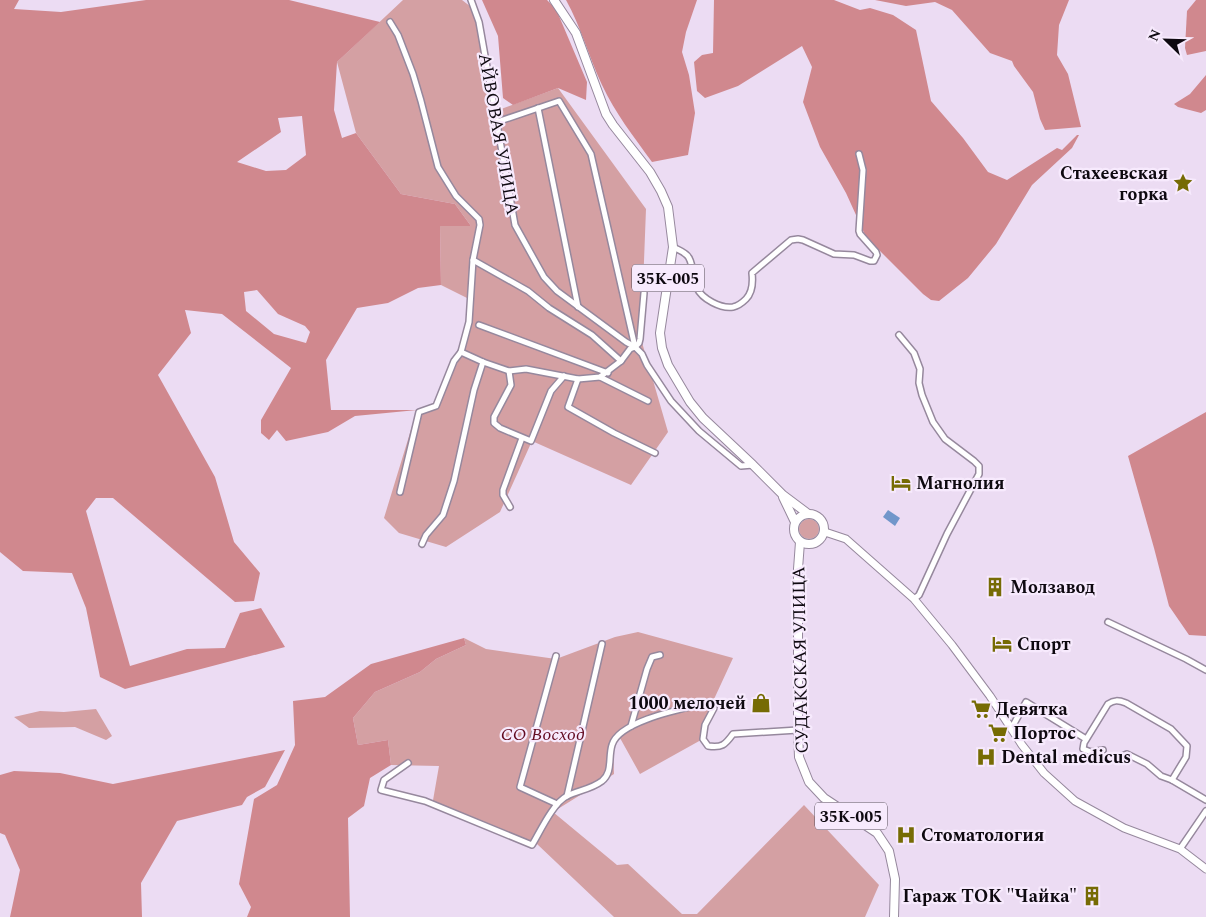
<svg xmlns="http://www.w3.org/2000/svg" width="1206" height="917" font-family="Spectral,serif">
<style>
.green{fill:#d4a0a3}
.forest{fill:#d0888e;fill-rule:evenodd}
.water{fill:#7196ca}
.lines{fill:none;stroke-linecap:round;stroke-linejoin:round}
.street-casing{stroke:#96889d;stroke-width:8}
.secondary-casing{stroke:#96889d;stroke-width:9}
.primary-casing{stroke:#96889d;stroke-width:10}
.street{stroke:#fff;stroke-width:5}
.secondary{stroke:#fff;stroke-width:7}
.primary{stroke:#fff;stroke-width:8}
.labels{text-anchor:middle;stroke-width:4.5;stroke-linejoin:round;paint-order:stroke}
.shield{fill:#f7eafd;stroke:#544c57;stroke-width:1}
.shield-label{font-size:16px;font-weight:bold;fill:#0e0910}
.street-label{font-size:18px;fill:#0e0910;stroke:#f7eafd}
.poi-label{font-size:18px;font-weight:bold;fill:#0e0910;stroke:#f7eafd;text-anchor:start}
.park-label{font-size:18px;font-style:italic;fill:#620a20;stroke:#f7eafd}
</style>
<rect width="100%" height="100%" fill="#ecdcf3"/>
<g class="green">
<polygon points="403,0 462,0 475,10 493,112 558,88 646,209 641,339 668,432 631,485 532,441 500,512 446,547 399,533 384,518 417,410 439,404 464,348 473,301 441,285 440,226 471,226 455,204 401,194 356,133 337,62"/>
<circle cx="809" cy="529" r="10"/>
<polygon points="638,632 733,658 703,723 701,740 640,774 620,738 613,745 614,774 553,812 617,865 628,864 682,914 697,914 804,805 879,885 865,917 614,917 537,844 432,806 439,766 391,765 388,740 358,745 353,718 375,692 420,672 436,659 466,645 464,638 486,649 556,659 615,637"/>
<polygon points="96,709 112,736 106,740 75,727 29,728 14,717 40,711 64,712"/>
</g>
<g class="forest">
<path d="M0,0h19l-5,9 47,3 85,-12h143l91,22 -43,40 -3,48 8,28 14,-5 45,61 54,10 16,22h-31l1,59 -23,3 -30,15 -31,5 -31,52 5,50h86l-62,6 -27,16 -42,9 -9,-11 -8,10 -8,-7v-13l30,-52 -69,-54 -37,-4 6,23 -33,42 57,102 19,65 26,31 -6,28 -19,1 -122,-104h-17l-10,13 44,155 57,-17 38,-1 15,-35 21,-5 24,39 -160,42 -25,-12 -14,-69 -14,-35 -49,-2 -23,-19zM302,116l4,39 -20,15 -20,1 -29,-9 44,-30 -3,-14zM257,290l21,24 27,12 5,6 -4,11 -32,-9 -28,-23 -2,-19z"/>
<polygon points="482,0 547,0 556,9 587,82 586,100 558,88 513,105 503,98 498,36"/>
<path d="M566,0h131l-11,32 -4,20 7,23 6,38 -7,42 -36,7c-18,-25 -37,-49 -50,-77 -13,-28 -21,-58 -36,-85z"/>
<polygon points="714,0 834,0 860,10 870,8 893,15 916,30 931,101 963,138 988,172 1007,180 1057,148 1062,150 1077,135 1079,135 1072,148 1032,185 996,244 968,278 939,301 931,300 923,294 866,237 846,193 820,147 803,102 812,67 802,46 738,86 705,98 697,91 694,62 702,55 713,53"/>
<polygon points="875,0 1069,0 1059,25 1057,55 1068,74 1081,127 1045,130 1040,119 1033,92 1014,66 1012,61 990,53 952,10 935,2 906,6"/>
<polygon points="1196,0 1206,0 1206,51 1187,55 1185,48 1187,11"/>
<polygon points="1206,75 1206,110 1201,113 1178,107 1174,104 1190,94"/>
<polygon points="1206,412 1206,636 1189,635 1169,606 1154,548 1128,456"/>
<polygon points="464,638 466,645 436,659 420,672 375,692 353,718 358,745 388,740 391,765 370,778 364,806 348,818 350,917 247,917 251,907 239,884 254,799 277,785 295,745 293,701 325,697 371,664"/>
<polygon points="285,750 265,787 247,797 242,805 177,821 141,883 142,917 10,917 20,870 5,835 0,833 0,775 14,771 60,773 113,784"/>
</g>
<polygon class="water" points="888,510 900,518 895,526 883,517"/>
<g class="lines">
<defs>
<g id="street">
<polyline points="471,0 479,22 515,225 544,277 557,291 626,342 635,347"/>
<polyline points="390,22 398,35 413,74 421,101 438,167 456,196 479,219 480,225 473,260 528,291 549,308 592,335 621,361 630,349 635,347 642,354 647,365 671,401 699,431 741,466 753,465"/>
<polyline points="538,108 578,307"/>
<polyline points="497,122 559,101 591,154 635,347"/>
<path d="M673,247c5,3 13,5 16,11 5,9 3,21 8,30 5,11 24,21 36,19 5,-1 10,-5 13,-8 7,-7 7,-17 6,-26l39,-33 7,-1 5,1 31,14 20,1 16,6h4l3,-6 -1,-3 -16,-18 -1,-3 4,-61 -4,-16"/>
<polyline points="479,325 608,373"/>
<polyline points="899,335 914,353 920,369 919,383 922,395 933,422 945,439 974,461 979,466 979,474 947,534 919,595 914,599"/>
<polyline points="635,347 639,343 640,339 644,293"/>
<polyline points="461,352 483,362 509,371 526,369 578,379 600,377 621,361"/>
<polyline points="509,371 511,385 494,417 494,423 500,428 531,441 551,391 564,376"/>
<polyline points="600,377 648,401"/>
<polyline points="578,379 568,407 614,433 655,453"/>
<polyline points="400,492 419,412 436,406 454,361 461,352 469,322 473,260"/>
<polyline points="510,507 503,495 503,490 522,438"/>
<polyline points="422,544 426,535 443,515 454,481 474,390 483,362"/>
<polyline points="1108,622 1186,659 1206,670"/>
<polyline points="556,656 520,787 557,804"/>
<polyline points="631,726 647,669 652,657 660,655"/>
<polyline points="1011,729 1026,702 1086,739"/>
<path d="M1103,750l-12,2 -8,-3 1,-6 24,-39c6,-4 10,-4 18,-1l45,26 16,17 -1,11 -14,23"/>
<polyline points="1118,758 1127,754 1147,764 1161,776 1172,780 1206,800"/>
<path d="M408,763l-24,17 -3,10 44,11 107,44c8,-13 21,-42 35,-49 11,-6 23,-6 35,-15 11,-9 6,-23 10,-36 7,-25 75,-37 99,-43l3,6 -9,17 -2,14 5,7c14,2 17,-1 25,-12l65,-4"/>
<polyline points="567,796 602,644"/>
<polyline points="1180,849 1206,811"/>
</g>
<polyline id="secondary" points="825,532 846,539 914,599 952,645 990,696 1022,745 1044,773 1075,801 1124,828 1180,849 1206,869"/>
<g id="primary">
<polyline points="554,0 576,33 606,114 613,125 650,172 661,191 668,207 673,247 660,333 662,348 668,365 690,402 703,418 753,465 783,495 807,513"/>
<polyline points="783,497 795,522"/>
<circle cx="809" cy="529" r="15"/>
<polyline points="800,542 798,569 798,730 799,757 809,782 824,798 877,833 889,851 895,879 894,917"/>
</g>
</defs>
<use href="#street" class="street-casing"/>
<use href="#secondary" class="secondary-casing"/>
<use href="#primary" class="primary-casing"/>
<use href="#street" class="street"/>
<use href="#secondary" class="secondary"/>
<use href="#primary" class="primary"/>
</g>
<defs>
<symbol id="sight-bare" viewBox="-9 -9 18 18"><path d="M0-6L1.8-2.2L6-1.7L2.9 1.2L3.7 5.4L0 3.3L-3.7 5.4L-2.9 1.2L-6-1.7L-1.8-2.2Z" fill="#766b04" stroke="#f7eafd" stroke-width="2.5" paint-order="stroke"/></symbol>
<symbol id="hotel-bare" viewBox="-9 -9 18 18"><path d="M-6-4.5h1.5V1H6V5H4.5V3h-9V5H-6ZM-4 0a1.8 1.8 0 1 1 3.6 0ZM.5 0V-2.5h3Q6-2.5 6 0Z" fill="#766b04" stroke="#f7eafd" stroke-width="2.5" paint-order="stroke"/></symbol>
<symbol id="building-bare" viewBox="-9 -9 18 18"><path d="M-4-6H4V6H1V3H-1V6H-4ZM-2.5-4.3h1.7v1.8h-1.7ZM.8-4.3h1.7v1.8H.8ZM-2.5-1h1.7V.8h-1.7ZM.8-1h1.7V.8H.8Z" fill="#766b04" stroke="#f7eafd" stroke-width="2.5" paint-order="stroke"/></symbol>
<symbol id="shop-bare" viewBox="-9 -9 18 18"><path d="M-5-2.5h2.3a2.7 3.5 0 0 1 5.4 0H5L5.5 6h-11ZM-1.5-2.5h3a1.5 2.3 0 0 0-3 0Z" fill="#766b04" stroke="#f7eafd" stroke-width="2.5" paint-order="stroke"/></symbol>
<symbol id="supermarket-bare" viewBox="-9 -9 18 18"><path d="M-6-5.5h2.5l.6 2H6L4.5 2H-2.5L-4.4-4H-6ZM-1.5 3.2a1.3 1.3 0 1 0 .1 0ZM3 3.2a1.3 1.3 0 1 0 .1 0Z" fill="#766b04" stroke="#f7eafd" stroke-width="2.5" paint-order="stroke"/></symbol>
<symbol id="hospital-bare" viewBox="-9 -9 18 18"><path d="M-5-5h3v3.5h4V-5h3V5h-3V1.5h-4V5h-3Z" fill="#766b04" stroke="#f7eafd" stroke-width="2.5" paint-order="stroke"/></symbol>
</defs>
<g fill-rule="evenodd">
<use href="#sight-bare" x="1169" y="169" width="28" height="28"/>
<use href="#hotel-bare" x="887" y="469" width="28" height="28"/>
<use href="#building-bare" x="981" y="573" width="28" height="28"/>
<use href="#hotel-bare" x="988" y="630" width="28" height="28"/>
<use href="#shop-bare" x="747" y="689" width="28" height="28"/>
<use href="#supermarket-bare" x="967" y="695" width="28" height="28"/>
<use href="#supermarket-bare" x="984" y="719" width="28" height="28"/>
<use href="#hospital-bare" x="972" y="743" width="28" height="28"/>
<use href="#hospital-bare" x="892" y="821" width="28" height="28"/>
<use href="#building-bare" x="1078" y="882" width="28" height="28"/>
</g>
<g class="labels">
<g class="shield">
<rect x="632" y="264.5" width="72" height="27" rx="4"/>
<rect x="815" y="802.5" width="72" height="27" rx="4"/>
</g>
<g class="shield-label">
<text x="668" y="284">35К-005</text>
<text x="851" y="822">35К-005</text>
</g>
<g class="street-label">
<text transform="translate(499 134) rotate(80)" y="6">АЙВОВАЯ УЛИЦА</text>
<text transform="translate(800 660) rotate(-91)" y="6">СУДАКСКАЯ УЛИЦА</text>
</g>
<g class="poi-label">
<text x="1168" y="179" text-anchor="end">Стахеевская<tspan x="1168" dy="21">горка</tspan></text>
<text x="916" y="489">Магнолия</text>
<text x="1010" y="593">Молзавод</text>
<text x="1017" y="650">Спорт</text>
<text x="746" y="709" text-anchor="end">1000 мелочей</text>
<text x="996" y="715">Девятка</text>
<text x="1013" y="739">Портос</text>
<text x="1001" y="763">Dental medicus</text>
<text x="921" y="841">Стоматология</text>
<text x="1077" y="902" text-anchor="end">Гараж ТОК "Чайка"</text>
</g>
<g class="park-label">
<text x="543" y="740">СО Восход</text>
</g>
</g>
<g transform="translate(1166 40) rotate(293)" stroke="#f7eafd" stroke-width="4" paint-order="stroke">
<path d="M0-4L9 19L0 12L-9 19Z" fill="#0e0910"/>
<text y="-8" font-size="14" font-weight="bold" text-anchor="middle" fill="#0e0910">N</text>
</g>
</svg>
